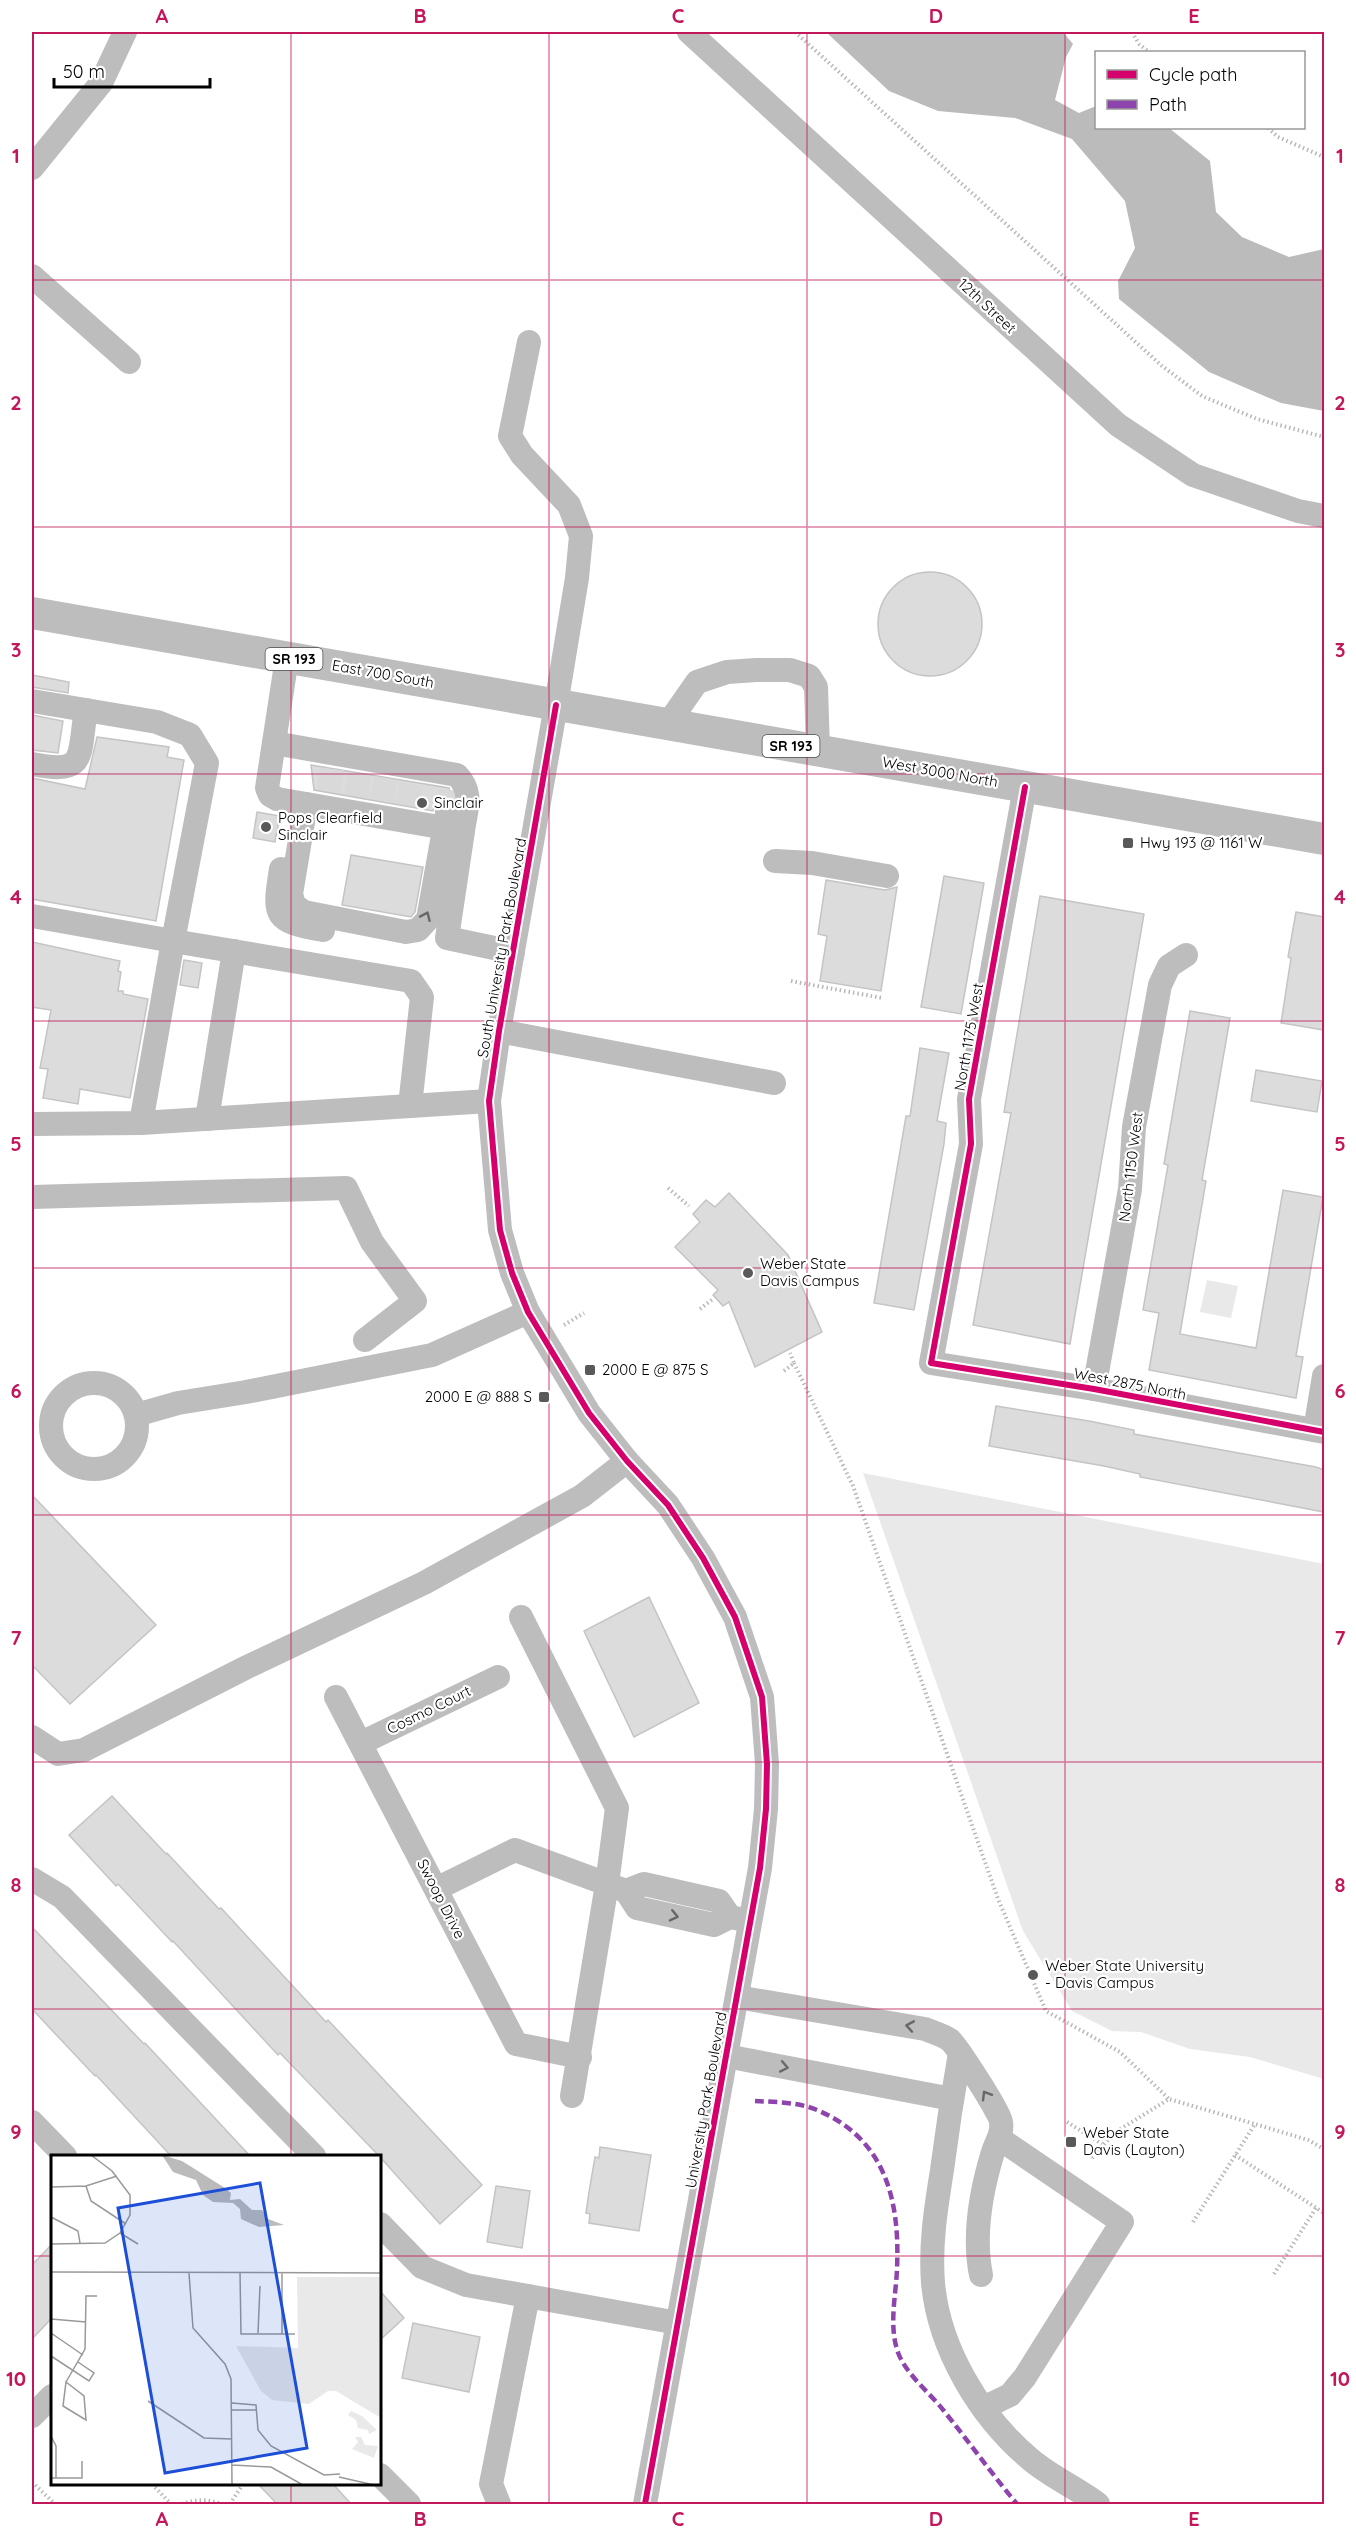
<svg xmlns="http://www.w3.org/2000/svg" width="1356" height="2536" font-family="Quicksand,sans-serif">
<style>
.green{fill:#e9e9e9}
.water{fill:#bbb}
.building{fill:#dcdcdc;stroke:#c4c4c4;stroke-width:1.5}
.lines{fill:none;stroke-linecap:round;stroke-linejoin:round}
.minor-tunnel{stroke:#d9d9d9;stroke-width:24;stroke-dasharray:24 12;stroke-linecap:butt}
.path{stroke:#b8b8b8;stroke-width:4;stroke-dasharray:1.5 3;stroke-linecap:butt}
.minor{stroke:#bdbdbd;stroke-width:24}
.major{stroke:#bdbdbd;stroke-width:32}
.quiet{stroke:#8e44ad;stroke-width:4.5;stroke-dasharray:9 4.5;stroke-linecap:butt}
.cycleway-casing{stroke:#fff;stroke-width:10}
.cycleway{stroke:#d6006c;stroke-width:6}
.oneway{stroke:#686868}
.grid{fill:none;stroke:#c2185b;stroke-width:1.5;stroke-opacity:0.55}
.poi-dot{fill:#595959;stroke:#fff;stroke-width:2}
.labels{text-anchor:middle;stroke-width:4.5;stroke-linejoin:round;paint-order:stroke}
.shield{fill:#fff;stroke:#4c4c4c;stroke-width:1.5}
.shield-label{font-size:14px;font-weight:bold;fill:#000}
.street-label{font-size:15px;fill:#000;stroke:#fff}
.poi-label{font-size:15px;fill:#000;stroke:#fff;text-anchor:start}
.inset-road{fill:none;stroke:#999;stroke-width:1.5}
.view{fill:#1d4ed8;fill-opacity:0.15;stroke:#1d4ed8;stroke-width:3}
.inset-edge{fill:none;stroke:#000;stroke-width:3}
.neatline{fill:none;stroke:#c2185b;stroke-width:2}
.grid-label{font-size:20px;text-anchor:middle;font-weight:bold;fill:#c2185b}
</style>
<rect width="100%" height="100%" fill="#fff"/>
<g class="green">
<polygon points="1207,1280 1238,1286 1231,1318 1200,1312"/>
<polygon points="863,1473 1324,1564 1324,2079 1250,2057 1190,2049 1141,2032 1112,2031 1072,2011 1023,1931"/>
</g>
<polygon class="water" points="826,32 937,32 952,34 957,32 1063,32 1073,44 1066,57 1055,100 1079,113 1096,106 1096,128 1169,128 1210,161 1216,212 1242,237 1289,257 1324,249 1324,411 1281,403 1209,372 1119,299 1118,281 1135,248 1125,201 1072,139 1015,118 938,111 889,91"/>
<g class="building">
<circle cx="930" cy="624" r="52"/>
<polygon points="32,675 69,682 68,693 32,687"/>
<polygon points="32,715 63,721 58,753 32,750"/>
<polygon points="97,737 169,747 167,757 184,760 156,921 32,899 32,778 85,789"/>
<polygon points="311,765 449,788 453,801 442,800 436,804 433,811 314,790"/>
<polygon points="257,812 280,816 275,842 253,838"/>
<polygon points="351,855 423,867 415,912 411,917 342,905"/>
<polygon points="944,876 984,883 961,1014 921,1007"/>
<polygon points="826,880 885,890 897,887 881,991 820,981 827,936 818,934"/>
<polygon points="1040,896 1144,914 1070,1344 973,1325 1011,1113 1004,1112"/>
<polygon points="1296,912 1324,917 1324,1030 1281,1023 1291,958 1288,957"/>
<polygon points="32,942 120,961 118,971 121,972 118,991 123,991 123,994 148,999 130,1098 80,1089 78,1104 43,1098 48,1069 40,1068 51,1010 32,1007"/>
<polygon points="184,960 202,963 198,988 180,985"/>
<polygon points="1190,1011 1230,1018 1202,1180 1206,1181 1180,1334 1256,1348 1283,1190 1323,1197 1296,1356 1303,1357 1296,1398 1149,1370 1159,1313 1143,1310 1168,1165 1164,1164"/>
<polygon points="920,1048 949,1053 937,1121 946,1123 944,1144 914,1310 874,1303 906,1116 910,1116"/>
<polygon points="1256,1070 1322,1081 1317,1112 1251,1101"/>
<polygon points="729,1193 788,1255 822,1332 755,1367 729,1302 723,1306 713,1295 718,1290 675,1247 700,1222 693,1214 706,1200 715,1207"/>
<polygon points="996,1406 1089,1421 1134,1430 1134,1434 1316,1467 1324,1470 1324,1512 1140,1477 1140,1474 1104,1466 989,1446"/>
<polygon points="32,1495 156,1625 70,1704 32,1665"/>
<polygon points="649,1597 699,1703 634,1737 584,1631"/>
<polygon points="112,1796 166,1854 167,1853 219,1909 221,1908 326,2022 328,2020 482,2185 440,2224 380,2157 280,2053 278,2055 173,1941 172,1942 118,1884 116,1886 69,1835"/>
<polygon points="32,1927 144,2044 145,2043 251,2157 172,2157 96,2075 95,2076 32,2009"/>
<polygon points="600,2147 651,2155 639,2231 589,2223 590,2214 586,2213 589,2192 595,2157 599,2158"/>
<polygon points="496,2186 530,2191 522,2248 487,2242"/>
<polygon points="52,2244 52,2318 32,2339 32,2265"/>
<polygon points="380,2291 404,2318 380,2340"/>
<polygon points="413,2323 480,2337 469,2392 402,2378"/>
<polygon points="258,2484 333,2484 352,2505 278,2505"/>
</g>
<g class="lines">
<g class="minor-tunnel">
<polyline points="329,791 332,769"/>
<polyline points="356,796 360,774"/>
<polyline points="382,801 386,778"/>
<polyline points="407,805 411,784"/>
<polyline points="447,813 450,790"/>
</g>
<g class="path">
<polyline points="795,32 1162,366 1202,396 1257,419 1324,437"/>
<polyline points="1132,32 1139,44 1149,52"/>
<polyline points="1268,128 1278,137 1324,157"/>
<polyline points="791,981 882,998"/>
<polyline points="668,1188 689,1206"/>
<polyline points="700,1309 713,1299"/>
<polyline points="564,1325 584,1313"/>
<polyline points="794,1363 853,1486 998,1899 1046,2011 1120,2052 1169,2099"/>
<polyline points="784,1371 794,1363 790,1353"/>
<polyline points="1067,2122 1102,2144"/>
<polyline points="1235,2155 1324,2213"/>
<polyline points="1092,2158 1114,2133 1169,2099 1255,2124"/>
<polyline points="1193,2222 1255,2124 1308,2140 1324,2149"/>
<polyline points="1274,2274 1316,2208"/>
<polyline points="32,2482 55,2504"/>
<polyline points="152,2484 171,2504"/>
<path d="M182,2504c13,-5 26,-5 39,0"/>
<polyline points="230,2504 243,2484"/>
</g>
<g class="minor">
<polyline points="689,32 1118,425 1193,475 1298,511 1324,516"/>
<polyline points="32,168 101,83 125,32"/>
<polyline points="32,276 129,362"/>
<polyline points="529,342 510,436 522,455 569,505 581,536 577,578 556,705 499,1031 489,1101 500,1230 512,1273 528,1312 589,1413 627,1461 668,1505 703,1558 735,1617 762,1697 767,1764 766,1809 760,1868 645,2504"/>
<polyline points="287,658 267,788 270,795 277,799 463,831 447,938 513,952"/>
<polyline points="32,701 157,722 190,735 207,763 173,941 32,916"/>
<polyline points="667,725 697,682 727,672 756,670 790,670 809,676 816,687 818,751"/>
<path d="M274,743l183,32c17,18 9,34 6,56"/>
<path d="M32,764c56,11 46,-7 54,-54"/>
<polyline points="1025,787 969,1099 971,1144 931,1363 1094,1389 1324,1432"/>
<polyline points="306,804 291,894 294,905 304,912 406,932 418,930 428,919 447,813"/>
<polyline points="775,861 812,863 887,876"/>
<path d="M281,869c-8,49 -7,52 42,61"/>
<polyline points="499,1031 774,1083"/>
<polyline points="207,1119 234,951"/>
<polyline points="141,1123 173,941 411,981 422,997 410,1106"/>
<polyline points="32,1124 141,1123 489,1101"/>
<polyline points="32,1197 346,1188 372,1242 415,1301 365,1340"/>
<circle cx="94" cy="1426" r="43"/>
<polyline points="1094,1389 1130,1189 1134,1127 1160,985 1169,966 1186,955"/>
<polyline points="136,1415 178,1403 246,1392 432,1355 528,1312"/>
<polyline points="1315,1430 1324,1376"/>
<polyline points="521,1617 617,1808 607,1884 626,1891 644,1884 719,1901 730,1917"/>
<polyline points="336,1697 516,2044 580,2057"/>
<polyline points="32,1737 58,1754 84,1750 247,1667 424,1583 582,1496 627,1461"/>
<polyline points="361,1743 498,1677"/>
<polyline points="32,1879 62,1897 314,2156"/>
<polyline points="436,1889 515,1850 607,1884 572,2096"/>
<polyline points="626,1891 637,1908 714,1925 730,1917 745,1920"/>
<path d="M737,1997l188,32c7,3 18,6 25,11 8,8 50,72 51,82 2,12 -5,20 -8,30 -12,39 -20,83 -12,123"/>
<path d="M960,2053c-7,39 -13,78 -18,117 -6,38 -12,74 -9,113 6,66 47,134 97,176 21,18 47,29 68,45"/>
<polyline points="726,2056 952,2099"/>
<polyline points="32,2122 65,2156"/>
<polyline points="380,2224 422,2267 466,2285 678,2323"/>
<polyline points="983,2408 1010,2395 1025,2377 1122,2222 1000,2139"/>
<polyline points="32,2416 52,2396"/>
<polyline points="380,2475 409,2504"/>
<polyline points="499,2504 491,2484 528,2296"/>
</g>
<polyline class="major" points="32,613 1324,839"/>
<path class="quiet" d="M755,2101c20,1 43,1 62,9 69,29 83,91 80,159 -1,27 -9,59 2,86 9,21 31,38 45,56 25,31 48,63 73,93"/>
<defs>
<g id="cycleway">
<polyline points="556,705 499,1031 489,1101 500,1230 512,1273 528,1312 589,1413 627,1461 668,1505 703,1558 735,1617 762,1697 767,1764 766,1809 760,1868 645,2504"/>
<polyline points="1025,787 969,1099 971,1144 931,1363 1094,1389 1324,1432"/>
</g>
</defs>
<use href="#cycleway" class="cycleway-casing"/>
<use href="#cycleway" class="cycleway"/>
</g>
<defs><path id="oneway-chevron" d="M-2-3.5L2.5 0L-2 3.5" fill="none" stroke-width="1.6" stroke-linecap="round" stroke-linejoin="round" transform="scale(1.5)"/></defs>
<g class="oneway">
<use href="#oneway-chevron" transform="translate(426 916) rotate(-66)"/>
<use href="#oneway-chevron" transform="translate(674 1916) rotate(13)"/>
<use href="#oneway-chevron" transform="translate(910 2026) rotate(-170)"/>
<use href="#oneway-chevron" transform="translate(784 2067) rotate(11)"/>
<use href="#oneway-chevron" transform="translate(986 2095) rotate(-121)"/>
</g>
<path class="grid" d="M291,32v2124M549,32v2472M807,32v2472M1065,32v2472M32,280h1292M32,527h1292M32,774h1292M32,1021h1292M32,1268h1292M32,1515h1292M32,1762h1292M32,2009h1292M32,2256h20M380,2256h944M291,2484v20"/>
<g class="poi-dot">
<circle cx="422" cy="803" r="6"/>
<circle cx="266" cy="827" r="6"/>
<rect x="1122" y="837" width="12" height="12" rx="3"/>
<circle cx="748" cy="1273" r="6"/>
<rect x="584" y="1364" width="12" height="12" rx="3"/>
<rect x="538" y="1391" width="12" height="12" rx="3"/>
<circle cx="1033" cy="1975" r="6"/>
<rect x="1065" y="2136" width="12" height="12" rx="3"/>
</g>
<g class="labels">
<g class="shield">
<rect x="265.5" y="648" width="57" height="22" rx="4.5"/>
<rect x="762.5" y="735" width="57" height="22" rx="4.5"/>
</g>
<g class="shield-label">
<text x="294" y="664">SR 193</text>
<text x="791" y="751">SR 193</text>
</g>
<g class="street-label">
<text transform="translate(987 306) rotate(43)" y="5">12th Street</text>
<text transform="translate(383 674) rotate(10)" y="5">East 700 South</text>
<text transform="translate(940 772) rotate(10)" y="5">West 3000 North</text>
<text transform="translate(502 948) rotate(-80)" y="5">South University Park Boulevard</text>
<text transform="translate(969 1037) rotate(-80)" y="5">North 1175 West</text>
<text transform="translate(1131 1167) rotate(-83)" y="5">North 1150 West</text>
<text transform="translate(1130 1384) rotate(11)" y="5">West 2875 North</text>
<text transform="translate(429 1710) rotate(-26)" y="5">Cosmo Court</text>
<text transform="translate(441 1899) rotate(63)" y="5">Swoop Drive</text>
<text transform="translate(706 2100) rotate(-80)" y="5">University Park Boulevard</text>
</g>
<g class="poi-label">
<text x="434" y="808">Sinclair</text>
<text x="278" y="823">Pops Clearfield<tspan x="278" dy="17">Sinclair</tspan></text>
<text x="1140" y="848">Hwy 193 @ 1161 W</text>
<text x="760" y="1269">Weber State<tspan x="760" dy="17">Davis Campus</tspan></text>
<text x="602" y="1375">2000 E @ 875 S</text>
<text x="532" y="1402" text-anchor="end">2000 E @ 888 S</text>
<text x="1045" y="1971">Weber State University<tspan x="1045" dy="17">- Davis Campus</tspan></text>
<text x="1083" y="2138">Weber State<tspan x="1083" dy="17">Davis (Layton)</tspan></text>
</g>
</g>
<g transform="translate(51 2155)">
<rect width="330" height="330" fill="#fff"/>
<path d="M246,122h84v141l-45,-27h-8l-19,13 -37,-4 -11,-9 -25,-45 62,2zM300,256l11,5 15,14 -8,4 -1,-4 -10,-2 -2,-8 -8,-5zM304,282h6l4,8 13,1 -4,12 -22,-9 6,-7z" fill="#e9e9e9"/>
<path d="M111,0l20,6 43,27 6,5 -1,7 10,-1 12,11h10l6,9 16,6 -25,2 -18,-8 -1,-10 -7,-6 -20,-1 -10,-7 -7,-15 -23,-8z" fill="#bbb"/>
<path class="inset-road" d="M35,31l5,15 35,23M0,32l35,-1 31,-10M0,62l27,14 2,12M69,78l18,11M0,89l54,-1 15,-10 10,-18v-20l-18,-24 -21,-16M0,117l330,1M189,117l1,62h54M231,117v62M138,118l4,55 32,36 6,15 1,106M0,164l35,3M0,178l32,22M207,178l2,-47M0,201l38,25 5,-8 -16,-11M15,227l19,-33 1,-53h11M15,227l18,14 2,24 -23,-14zM97,246l56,37 28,1M181,248l24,2 2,25 13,16 53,29 16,-1M181,255h24M0,281l5,10v32M181,310l39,2 32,18M288,322l35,8M0,323h31v-17"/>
<path class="view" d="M209,28l47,265 -142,25 -47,-265z"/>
<rect width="330" height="330" class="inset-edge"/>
</g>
<rect width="1356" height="2536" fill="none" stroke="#ffffff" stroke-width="66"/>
<rect x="1095" y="51" width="210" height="78" fill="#ffffff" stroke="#999999" stroke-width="1.5"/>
<rect x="1107" y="70" width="30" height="9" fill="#d6006c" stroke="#999999" stroke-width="1.5"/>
<text x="1149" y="81" font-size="18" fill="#000000">Cycle path</text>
<rect x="1107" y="100" width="30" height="9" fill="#8e44ad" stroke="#999999" stroke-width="1.5"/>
<text x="1149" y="111" font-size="18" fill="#000000">Path</text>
<path d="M54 78v9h156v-9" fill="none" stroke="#000000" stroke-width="3"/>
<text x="63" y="78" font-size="18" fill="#000000" stroke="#ffffff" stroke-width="4.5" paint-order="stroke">50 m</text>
<rect x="33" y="33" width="1290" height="2470" class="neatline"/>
<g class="grid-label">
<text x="162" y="23">A</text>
<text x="420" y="23">B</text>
<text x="678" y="23">C</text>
<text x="936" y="23">D</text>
<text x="1194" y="23">E</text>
<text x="16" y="163">1</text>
<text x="1340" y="163">1</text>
<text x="16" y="410">2</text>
<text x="1340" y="410">2</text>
<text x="16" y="657">3</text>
<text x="1340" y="657">3</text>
<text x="16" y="904">4</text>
<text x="1340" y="904">4</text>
<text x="16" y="1151">5</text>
<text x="1340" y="1151">5</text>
<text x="16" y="1398">6</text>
<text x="1340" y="1398">6</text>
<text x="16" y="1645">7</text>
<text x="1340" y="1645">7</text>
<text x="16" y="1892">8</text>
<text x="1340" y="1892">8</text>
<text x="16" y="2139">9</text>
<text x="1340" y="2139">9</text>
<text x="16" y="2386">10</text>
<text x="1340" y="2386">10</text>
<text x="162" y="2526">A</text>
<text x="420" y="2526">B</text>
<text x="678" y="2526">C</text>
<text x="936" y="2526">D</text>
<text x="1194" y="2526">E</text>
</g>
</svg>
